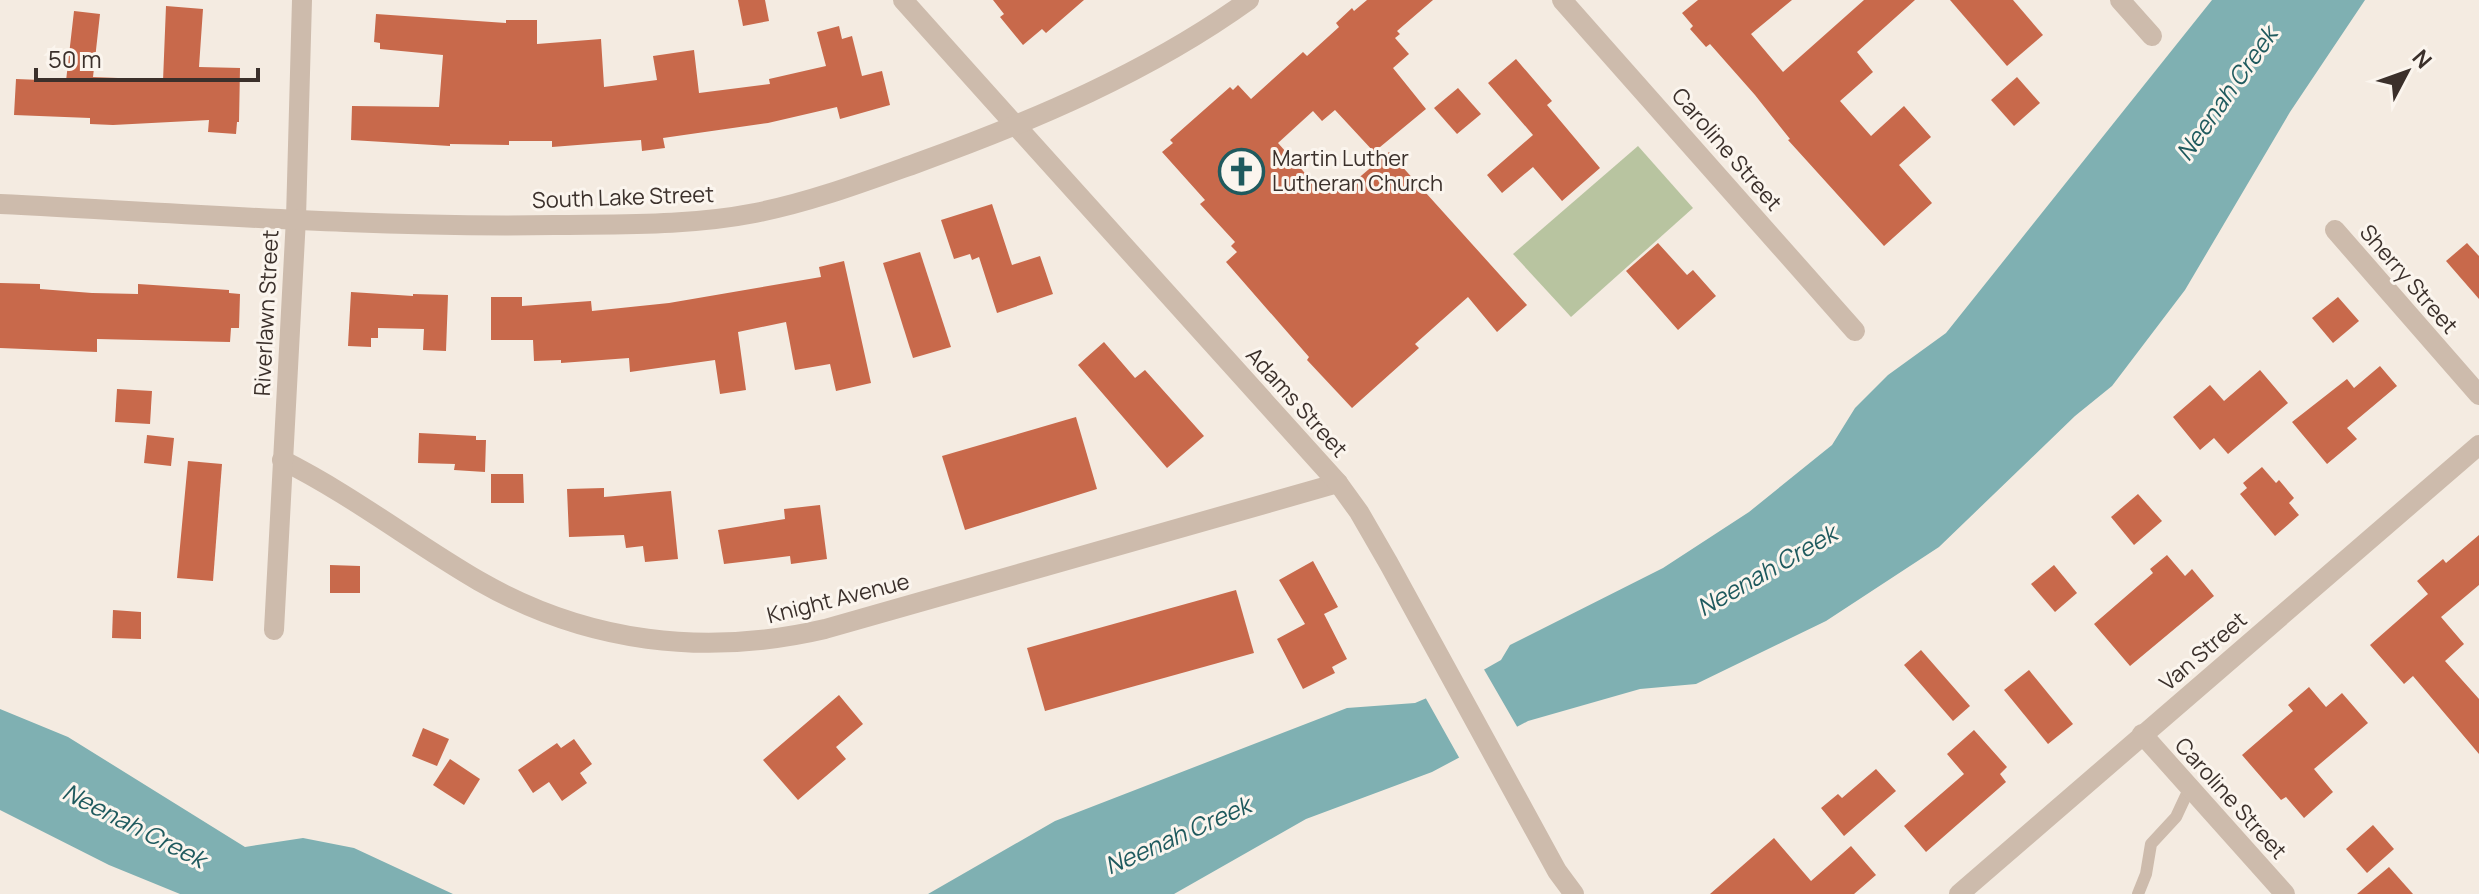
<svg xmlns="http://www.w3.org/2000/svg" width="2479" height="894" font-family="Manrope,sans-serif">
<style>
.green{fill:#b8c4a0}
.water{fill:#7fb0b2}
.pier{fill:#f4ebe1}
.building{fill:#c8694b}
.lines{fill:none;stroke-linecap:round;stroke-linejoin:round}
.service{stroke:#cdbbac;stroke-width:12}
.minor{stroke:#cdbbac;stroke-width:20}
.tertiary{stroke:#cdbbac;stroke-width:20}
.labels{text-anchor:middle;stroke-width:6;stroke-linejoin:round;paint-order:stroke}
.street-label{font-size:22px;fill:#3b302b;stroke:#fbf5ee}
.poi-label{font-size:22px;fill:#3b302b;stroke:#fbf5ee;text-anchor:start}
.water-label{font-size:24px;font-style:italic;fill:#1f5a5e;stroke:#fbf5ee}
</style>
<rect width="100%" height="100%" fill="#f4ebe1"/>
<polygon class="green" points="1638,146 1693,208 1571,317 1513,254"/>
<g class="water">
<polygon points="2212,0 2365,0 2290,112 2185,290 2112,386 2075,416 1939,547 1826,621 1696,684 1640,689 1528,721 1432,772 1306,819 1174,894 928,894 1055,821 1347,708 1415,703 1455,686 1501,660 1510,645 1663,568 1749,512 1832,445 1855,408 1888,375 1946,333"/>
<polygon points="0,709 68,737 245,847 303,838 354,848 453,894 180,894 109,865 0,810"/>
</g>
<polygon class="pier" points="1482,666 1519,730 1461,761 1424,695 1453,683"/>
<g class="building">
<polygon points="738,0 765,0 769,21 743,26"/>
<polygon points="993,0 1084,0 1046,33 1042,29 1023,45 1000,17 1004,14"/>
<polygon points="1367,0 1433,0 1397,31 1400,34 1395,38 1409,54 1393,68 1426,109 1374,152 1335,110 1322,121 1313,111 1278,143 1320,190 1331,181 1341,193 1389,152 1527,305 1497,332 1468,297 1415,344 1419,348 1352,408 1307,360 1309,357 1226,262 1237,252 1231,246 1235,242 1200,204 1205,200 1162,152 1173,143 1170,140 1230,87 1233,90 1238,85 1251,99 1303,52 1307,56 1339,27 1336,23 1352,8 1354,11"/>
<polygon points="1698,0 1792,0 1751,34 1783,72 1864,0 1915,0 1857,52 1873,72 1840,101 1871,136 1904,106 1931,137 1899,165 1932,203 1884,246 1788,140 1790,139 1755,95 1710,44 1706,47 1690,29 1693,26 1682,13"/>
<polygon points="1950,0 2013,0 2043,35 2007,66"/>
<polygon points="166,6 203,9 199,67 240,68 239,122 237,122 236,134 208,132 209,120 113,125 90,124 90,118 14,115 16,79 66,81 74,11 100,14 93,77 118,78 118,80 163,81"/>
<polygon points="376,14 506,23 506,20 537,20 537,44 601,39 604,87 657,80 653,56 694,50 699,93 770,84 769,79 826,66 817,32 839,26 842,39 852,36 862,76 882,71 890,105 840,119 837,107 768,123 663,138 665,148 642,151 641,140 552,147 552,141 509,141 509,145 450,144 450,146 351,140 352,106 439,107 443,55 380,49 380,43 374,42"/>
<polygon points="1516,59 1552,101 1547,105 1600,168 1562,201 1533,167 1502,193 1487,175 1533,135 1488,83"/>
<polygon points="2017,77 2040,103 2014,126 1991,100"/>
<polygon points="1458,88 1481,114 1457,134 1434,108"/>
<polygon points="992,204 1012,265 1040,256 1053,294 997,313 979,257 972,260 970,254 954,259 941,220"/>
<polygon points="1658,243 1687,275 1693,270 1716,296 1678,330 1626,271"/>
<polygon points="2467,243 2479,256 2479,299 2446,261"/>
<polygon points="920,252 951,347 913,358 883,263"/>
<polygon points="844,261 871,383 836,391 830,364 795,370 786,322 738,332 746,390 720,394 715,360 630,372 629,358 561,363 561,360 534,361 533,340 491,340 491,297 522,297 522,306 591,301 592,311 669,303 821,277 819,267"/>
<polygon points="0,283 40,284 40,289 92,293 138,294 138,284 229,290 229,293 240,294 239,328 231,328 230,342 97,339 97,352 0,348"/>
<polygon points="351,292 413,296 413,294 448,295 446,351 423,350 424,329 378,328 378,338 371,338 371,347 348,346"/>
<polygon points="2338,297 2359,321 2333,343 2312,318"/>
<polygon points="1104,342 1135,378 1145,370 1204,436 1167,468 1078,365"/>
<polygon points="2380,366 2397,386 2347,428 2357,439 2327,464 2292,422 2347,379 2354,388"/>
<polygon points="2260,370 2288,403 2228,454 2214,438 2200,450 2173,417 2210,385 2224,401"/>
<polygon points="117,389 152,391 150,424 115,422"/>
<polygon points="1076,417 1097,489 965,530 942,456"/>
<polygon points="419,433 476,436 476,440 486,440 485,472 454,470 455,464 418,463"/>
<polygon points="147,435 174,438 171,466 144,463"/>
<polygon points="188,461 222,464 213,581 177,578"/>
<polygon points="2262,467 2276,483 2279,480 2294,498 2289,503 2299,515 2275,536 2240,494 2247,488 2243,483"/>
<polygon points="491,474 523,474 524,503 491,503"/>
<polygon points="604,488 604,497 671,491 678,559 645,562 643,546 626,548 624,535 569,537 567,489"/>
<polygon points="2138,494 2162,521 2134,545 2111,517"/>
<polygon points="820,505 827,559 791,564 790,556 724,564 718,530 785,519 784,509"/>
<polygon points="2479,535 2479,585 2441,617 2464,644 2445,661 2479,699 2479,754 2413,676 2404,684 2370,645 2428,594 2417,581 2443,559 2446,563"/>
<polygon points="2167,555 2185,576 2192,569 2214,596 2130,666 2094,624 2153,573 2150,569"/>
<polygon points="1313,561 1338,607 1324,614 1347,659 1332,667 1335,673 1303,689 1277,639 1305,624 1279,580"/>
<polygon points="330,565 360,566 360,593 330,593"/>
<polygon points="2054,565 2077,593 2055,612 2031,584"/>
<polygon points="1236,590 1254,653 1045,711 1027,648"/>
<polygon points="113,610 141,612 141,639 112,638"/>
<polygon points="1921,650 1970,706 1953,721 1904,665"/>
<polygon points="2029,670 2073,724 2048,744 2004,690"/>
<polygon points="2309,687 2326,707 2342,693 2368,723 2314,769 2333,792 2304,818 2286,797 2281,800 2242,755 2293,711 2288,705"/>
<polygon points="839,695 863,724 836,747 846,759 798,800 763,760"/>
<polygon points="423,728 449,739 437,766 412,756"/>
<polygon points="1974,730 2007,767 2000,774 2006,782 1926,852 1904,826 1964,774 1947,754"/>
<polygon points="574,739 592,764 580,773 587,783 562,801 549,782 533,793 518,770 557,743 561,748"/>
<polygon points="450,759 480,779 464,805 433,785"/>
<polygon points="1876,769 1896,791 1844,836 1821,808 1838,794 1842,798"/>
<polygon points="2373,825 2394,849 2367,873 2346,849"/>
<polygon points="1774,838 1811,881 1851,846 1876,875 1854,894 1710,894"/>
<polygon points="2389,867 2413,894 2357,894"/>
</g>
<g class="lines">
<polyline class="service" points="2138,894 2146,874 2151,844 2176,817 2190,787"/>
<g class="minor">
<polyline points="903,0 1017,127"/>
<polyline points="1562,0 1855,331"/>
<polyline points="2120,0 2152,36"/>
<polyline points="2335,230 2479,395"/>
<path d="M282,460c70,35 130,82 197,121 108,62 226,76 346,48l513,-146"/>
<polyline points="274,630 296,218 302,0"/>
<polyline points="2142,734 2285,894"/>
<polyline points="1959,894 2479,445"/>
</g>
<g class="tertiary">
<polyline points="1017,127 1338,483 1359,512 1389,564 1557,871 1574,894"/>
<path d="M0,204c184,9 369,24 554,21 67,-1 135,1 201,-12 56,-11 109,-31 162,-50 116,-42 232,-91 332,-163"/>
</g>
</g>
<defs>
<symbol id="church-ring" viewBox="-11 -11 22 22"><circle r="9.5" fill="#fbf5ee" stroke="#1f5a5e" stroke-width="1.5"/><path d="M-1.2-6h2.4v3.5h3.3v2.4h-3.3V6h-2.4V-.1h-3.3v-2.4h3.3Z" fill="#1f5a5e"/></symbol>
</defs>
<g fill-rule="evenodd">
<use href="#church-ring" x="1216" y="146" width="51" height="51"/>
</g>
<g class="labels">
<g class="street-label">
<text transform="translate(1727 149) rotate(49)" y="8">Caroline Street</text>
<text transform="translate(623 197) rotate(-2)" y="8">South Lake Street</text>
<text transform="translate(2409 279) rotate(49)" y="8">Sherry Street</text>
<text transform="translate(266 313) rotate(-87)" y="8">Riverlawn Street</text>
<text transform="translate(1297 402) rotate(48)" y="8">Adams Street</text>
<text transform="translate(838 598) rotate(-14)" y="8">Knight Avenue</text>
<text transform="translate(2203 651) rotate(-41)" y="8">Van Street</text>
<text transform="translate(2231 798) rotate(48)" y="8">Caroline Street</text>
</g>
<g class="poi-label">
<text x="1272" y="166">Martin Luther<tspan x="1272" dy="25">Lutheran Church</tspan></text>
</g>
<g class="water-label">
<text transform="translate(2227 94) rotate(-55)" y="8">Neenah Creek</text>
<text transform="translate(1767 571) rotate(-30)" y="8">Neenah Creek</text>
<text transform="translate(134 826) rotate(27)" y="8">Neenah Creek</text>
<text transform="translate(1178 836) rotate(-24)" y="8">Neenah Creek</text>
</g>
</g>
<g transform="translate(2407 72) rotate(49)" stroke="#fbf5ee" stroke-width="6" paint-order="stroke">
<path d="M0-6L14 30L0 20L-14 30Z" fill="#3b302b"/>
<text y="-12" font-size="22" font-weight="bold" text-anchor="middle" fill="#3b302b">N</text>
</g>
<path d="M36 68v12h222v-12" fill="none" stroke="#3b302b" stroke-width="4"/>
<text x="48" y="68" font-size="24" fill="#3b302b" stroke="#fbf5ee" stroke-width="6" paint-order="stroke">50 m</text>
</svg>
